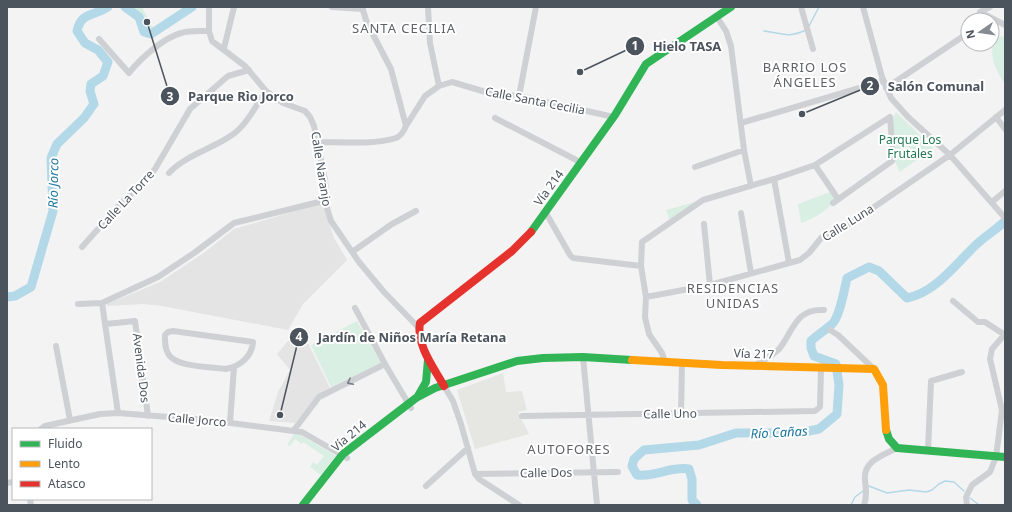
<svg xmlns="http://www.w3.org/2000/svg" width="1012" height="512" font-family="'Noto Sans',sans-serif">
<rect width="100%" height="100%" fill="#f3f3f3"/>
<path fill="#e6e6e2" d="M503,373L506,392L522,391L527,410L518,412L529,434L475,449L457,390Z"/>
<path fill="#e5e4e4" d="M323,203L334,238L347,260L303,304L288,330L162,306L144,304L107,306V304L160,282L205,252L234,229Z
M300,327L330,388L316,397L295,423L269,421L278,392L290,370L277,354Z"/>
<path fill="#daefe4" d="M128,7H142L153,28L145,30L141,16Z
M1005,36V85C992,62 992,62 992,38Z
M896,112L933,148L900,172L895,162L892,119Z
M830,192L835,198C830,210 813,219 801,223L798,204Z
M699,201L670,221L666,210Z
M357,321L381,363L331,387L311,345Z
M294,434H299L336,456L321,475L310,467L313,462L317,465L324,456L303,442L302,444L295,439L290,446L287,445Z"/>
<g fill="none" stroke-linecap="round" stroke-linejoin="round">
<path stroke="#b3d8e8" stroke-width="1.5" d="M809,26L819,7
M764,31C784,33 785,39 806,30
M868,487L869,486L887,493L909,490L926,492L932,490L939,484L945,481L954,482L964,491
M970,498L979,505
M851,505L855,497L863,491"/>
<path stroke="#b3d8e8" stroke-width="9" d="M125,7L139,17L144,32L151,34L192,7
M7,297L15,296L31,287L53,211L51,158L57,144L84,118L94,104L90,91L91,84L103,76L108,62L98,50L85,43L77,31C81,12 94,16 108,7
M697,505L692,500V479L689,469C672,466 655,477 637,475L632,466L634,459L644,450L699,445L736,433H799L819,429L837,414L839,385L836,364L814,356L811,348V341C817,335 824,331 831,325C840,318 844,290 847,278L869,267L879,271L907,298C937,292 957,262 978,243C987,235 997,229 1005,221"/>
<path stroke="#ced0d3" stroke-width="6" d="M209,7V31L212,41L245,66L266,91L283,103L305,111L310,117L314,126L325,180L327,208L331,221L359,262L384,292L418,327
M332,7L363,9
M428,7L430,43L439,86
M801,7L813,49
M863,7L882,77L891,98L908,117L950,155L1005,218
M990,7L980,12L1005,25
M717,17L726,31L731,46L744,150L751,186
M99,39L129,73C140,59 163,38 181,33C190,30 200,31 209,31
M224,48L234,7
M886,88L968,33
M519,96L536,7
M996,117L1005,129
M495,118L582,163
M741,123L883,81
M406,126L425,96L439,86L452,82L489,93L519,96L614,117
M318,142C341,142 374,145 396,138C401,136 404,131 406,126L391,69L367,23L362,7
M815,165L838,199
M695,167L744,150
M169,173C186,155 212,149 232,135C247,125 256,105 266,91
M774,179L789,263
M992,202L1005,191
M546,213L570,255L573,258L641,266
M741,213L751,273
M704,224L710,285
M82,247L123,201L147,180L155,169L190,109L228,76L249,70
M352,252L392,224L416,211
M646,297L710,285L800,260L809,253L822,237L845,227L950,155L1005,110
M953,301L978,322H985L1005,335
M102,303L118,413
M78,304L102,303L158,277L194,253L234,223L327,200
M355,308L385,364L411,408
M106,324L135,321L148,416
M830,330L838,335L874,369
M173,331L253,342C252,356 241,366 226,369C213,367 182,367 172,358C165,353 165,343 165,335L168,332Z
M56,346L70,420
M583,357L597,505
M665,362L662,353L649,334L645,317L646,297L641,266L642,242L703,200L774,179L815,165L890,117L893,156L892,161L833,203
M754,366C762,361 774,355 780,348C793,331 796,308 824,310
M444,386L453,401L461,424L475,474L479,479L519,505
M681,413L682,363
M522,416L815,411L820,407L821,368
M230,423L234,367
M41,429L45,426L100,414L118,413L207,420L302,432L347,458
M294,430L319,397L385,364
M928,450L931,381L962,372
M475,474L618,472
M7,483L13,482
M426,486L468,448
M30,499L31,505
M864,505C867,497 866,489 865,480C863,461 883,455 897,448
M967,505L966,497L972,485L990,472L996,457L1002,410L990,359L992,349L1005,334"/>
<path stroke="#30b455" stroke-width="8" d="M531,232L615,115L646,64L731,7
M418,396L426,382L428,360
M886,430L889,439L897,448L1005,457
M303,505L343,454L416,398L435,388L517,361L543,358L583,357L632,360"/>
<path stroke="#ff9f0a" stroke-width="8" d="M632,360L722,365L874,369L883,385L886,430"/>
<path stroke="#e5322d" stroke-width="8" d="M444,386C434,368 416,345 420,323L512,251L531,232"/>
</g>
<defs><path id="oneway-chevron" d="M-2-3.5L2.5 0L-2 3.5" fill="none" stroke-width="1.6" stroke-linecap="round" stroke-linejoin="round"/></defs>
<use stroke="#797f86" href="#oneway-chevron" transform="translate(350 382) rotate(153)"/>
<g text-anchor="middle" stroke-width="4" stroke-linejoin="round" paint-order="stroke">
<g font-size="12" fill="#4b535d" stroke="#fff">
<text transform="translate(535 101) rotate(11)" y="4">Calle Santa Cecilia</text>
<text transform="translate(321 169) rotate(81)" y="4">Calle Naranjo</text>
<text transform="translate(549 188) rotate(-54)" y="4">Vía 214</text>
<text transform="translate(126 200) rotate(-47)" y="4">Calle La Torre</text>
<text transform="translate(848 223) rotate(-32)" y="4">Calle Luna</text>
<text transform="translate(754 354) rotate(2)" y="4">Vía 217</text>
<text transform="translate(141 368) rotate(83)" y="4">Avenida Dos</text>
<text transform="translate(670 414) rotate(-1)" y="4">Calle Uno</text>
<text transform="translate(197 420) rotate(5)" y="4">Calle Jorco</text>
<text transform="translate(349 436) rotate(-40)" y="4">Vía 214</text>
<text transform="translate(546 473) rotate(-1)" y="4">Calle Dos</text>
</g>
<g font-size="12" fill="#237856" stroke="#fff">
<text x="910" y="144">Parque Los<tspan x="910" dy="14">Frutales</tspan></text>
</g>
<g font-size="13" letter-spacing="1" fill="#5f6166" stroke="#fff">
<text x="404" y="33">SANTA CECILIA</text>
<text x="805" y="72">BARRIO LOS<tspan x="805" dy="15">ÁNGELES</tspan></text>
<text x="733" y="293">RESIDENCIAS<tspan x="733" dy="15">UNIDAS</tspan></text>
<text x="569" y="454">AUTOFORES</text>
</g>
<g font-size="13" font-style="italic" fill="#1d779e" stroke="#fff">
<text transform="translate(53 183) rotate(-89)" y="5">Río Jorco</text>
<text transform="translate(779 432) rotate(-3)" y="5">Río Cañas</text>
</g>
</g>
<path fill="none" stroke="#4b535d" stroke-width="1.5" d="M580 72L635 46M802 114L870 86M147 22L170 96M280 415L299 337"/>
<g fill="#4b535d" stroke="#fff" stroke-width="1.5">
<circle cx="580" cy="72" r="4"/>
<circle cx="802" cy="114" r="4"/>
<circle cx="147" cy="22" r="4"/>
<circle cx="280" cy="415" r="4"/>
<circle cx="635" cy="46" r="10"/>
<circle cx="870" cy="86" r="10"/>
<circle cx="170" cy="96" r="10"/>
<circle cx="299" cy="337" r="10"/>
</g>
<g font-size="12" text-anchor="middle" font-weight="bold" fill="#fff">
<text x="635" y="50">1</text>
<text x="870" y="90">2</text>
<text x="170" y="101">3</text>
<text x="299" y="341">4</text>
</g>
<g font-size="13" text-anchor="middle" font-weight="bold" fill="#4b535d" stroke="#fff" stroke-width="4" stroke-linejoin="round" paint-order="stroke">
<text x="687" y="51">Hielo TASA</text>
<text x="936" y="91">Salón Comunal</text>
<text x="241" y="101">Parque Rìo Jorco</text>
<text x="412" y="342">Jardín de Niños María Retana</text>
</g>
<rect width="1012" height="512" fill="none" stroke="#4b535d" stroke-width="16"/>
<rect x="12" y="428" width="140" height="72" fill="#ffffff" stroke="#b7babe"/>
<rect x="20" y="441" width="20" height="6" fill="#30b455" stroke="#b7babe"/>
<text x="48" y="448" font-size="12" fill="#4b535d">Fluido</text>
<rect x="20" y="461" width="20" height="6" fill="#ff9f0a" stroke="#b7babe"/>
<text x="48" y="468" font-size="12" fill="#4b535d">Lento</text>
<rect x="20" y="481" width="20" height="6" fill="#e5322d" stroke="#b7babe"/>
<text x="48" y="488" font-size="12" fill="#4b535d">Atasco</text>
<g transform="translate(980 32) rotate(257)"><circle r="19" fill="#ffffff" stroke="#b7babe"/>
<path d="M0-3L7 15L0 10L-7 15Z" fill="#868b92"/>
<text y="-6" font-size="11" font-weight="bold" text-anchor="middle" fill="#4b535d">N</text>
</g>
</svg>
